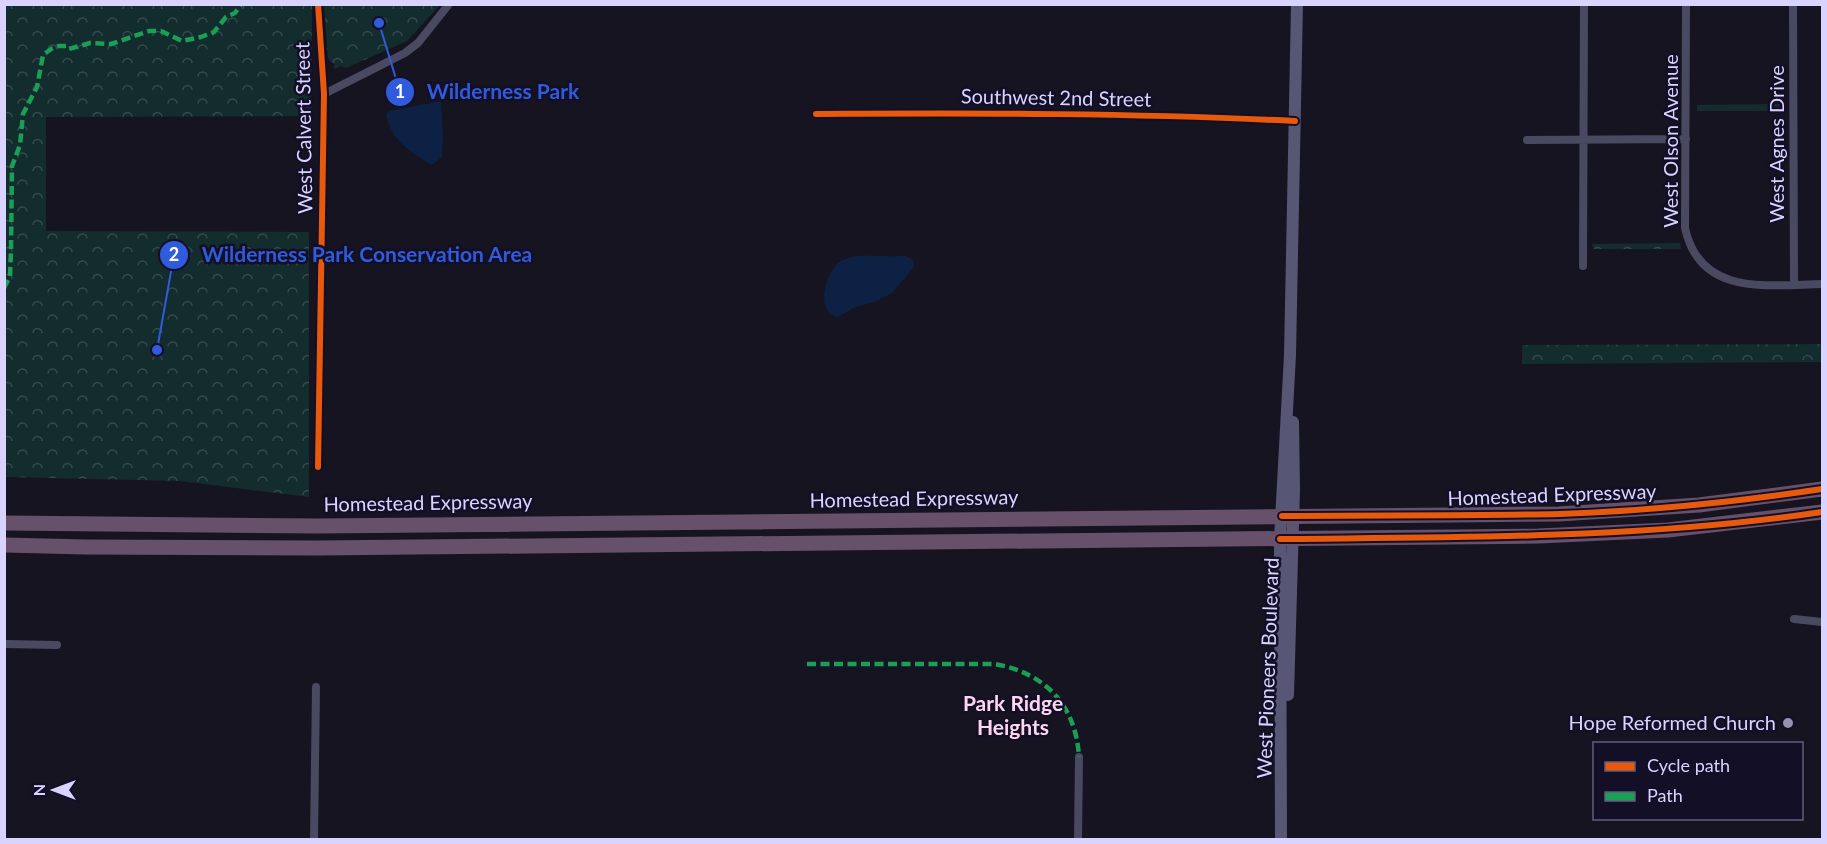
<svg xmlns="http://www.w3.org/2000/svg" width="1827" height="844" font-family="Lato,sans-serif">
<defs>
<pattern id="forest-crowns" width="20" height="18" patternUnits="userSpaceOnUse" patternTransform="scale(1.5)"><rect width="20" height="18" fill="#132c2d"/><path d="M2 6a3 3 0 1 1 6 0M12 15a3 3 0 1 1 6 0" fill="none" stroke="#354a4c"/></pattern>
</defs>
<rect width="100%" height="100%" fill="#161421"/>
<path fill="url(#forest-crowns)" d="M5,4L312,5L311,116L46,117V231L309,232V497L180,481L5,477Z
M324,5V4L440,5L407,41L346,68L341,66L334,69V64L328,59Z
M1783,104V111H1697V105Z
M1680,243L1681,249H1594L1592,244Z
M1822,344V362L1522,364V345Z"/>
<path fill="#0d2144" d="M441,101L443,138L442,157L432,165C411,153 392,141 386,115L389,111Z
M895,256H906L913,260L914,267L892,293L874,302L855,307L838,317C813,314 826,267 843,260C857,253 879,257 895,256Z"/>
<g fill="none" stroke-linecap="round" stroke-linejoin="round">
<path stroke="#4a4962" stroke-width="8" d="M318,4L324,94L318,467
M1686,4L1685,228C1700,297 1768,285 1822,284
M1793,4L1794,284
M324,94L405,53L418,43L449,4
M816,114C976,113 1135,113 1295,121
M1527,140L1686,139
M1583,266L1584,4
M1794,619L1822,622
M4,644L57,645
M314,840L316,687
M1078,840L1079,757"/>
<path stroke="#575674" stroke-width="12" d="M1288,695L1294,490L1293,422
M1281,840L1280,539L1290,355L1297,4"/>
<path stroke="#67516a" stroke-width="15" d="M4,523L319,526L1559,514L1699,505L1822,489
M4,545L86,547L318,548L1539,536L1668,530L1822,512"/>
<path stroke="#1a9f57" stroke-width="4.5" stroke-dasharray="9 4.5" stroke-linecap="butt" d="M4,288L10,276L11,252L12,166L20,145L23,114L37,87L43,55L51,49L59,46H66L69,49L90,43L111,44L149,31H161L182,41L201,37L214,32L226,17L235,13L241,4
M807,664H995C1045,673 1076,705 1079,757"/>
<g stroke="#130f26" stroke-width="10">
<path id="cycleway" d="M318,4L324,94L318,467
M816,114C976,113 1135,113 1295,121
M1282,516C1374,515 1467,516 1560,514C1648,511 1735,502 1822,489
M1280,539C1461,537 1643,539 1822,512"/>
</g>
<use href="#cycleway" stroke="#e8590c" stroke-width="6"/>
</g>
<circle fill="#9591b1" stroke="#130f26" stroke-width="2" cx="1788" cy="723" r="6"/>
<g text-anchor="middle" stroke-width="5" stroke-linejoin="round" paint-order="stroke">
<g font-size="20" fill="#d9d4ff" stroke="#130f26">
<text transform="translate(1056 98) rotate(1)" y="7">Southwest 2nd Street</text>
<text transform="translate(304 128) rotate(-91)" y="7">West Calvert Street</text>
<text transform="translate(1671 141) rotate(-90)" y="7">West Olson Avenue</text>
<text transform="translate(1777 144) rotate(-90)" y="7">West Agnes Drive</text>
<text transform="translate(1552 495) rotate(-2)" y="7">Homestead Expressway</text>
<text transform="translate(914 499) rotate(-1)" y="7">Homestead Expressway</text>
<text transform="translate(428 503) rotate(-1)" y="7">Homestead Expressway</text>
<text transform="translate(1268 668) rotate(-88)" y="7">West Pioneers Boulevard</text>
</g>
<g font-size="20" fill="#d9d4ff" stroke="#130f26" text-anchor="end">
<text x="1776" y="730">Hope Reformed Church</text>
</g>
<g font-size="21" font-weight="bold" fill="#ffd6f0" stroke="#130f26">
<text x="1013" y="711">Park Ridge<tspan x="1013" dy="24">Heights</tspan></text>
</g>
</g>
<path fill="none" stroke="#305bdc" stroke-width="2" d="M379 23L400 92M157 350L174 255"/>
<g fill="#305bdc" stroke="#130f26" stroke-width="2">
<circle cx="379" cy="23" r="6"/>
<circle cx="157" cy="350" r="6"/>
<circle cx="400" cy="92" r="15"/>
<circle cx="174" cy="255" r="15"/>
</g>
<g font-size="18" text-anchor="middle" font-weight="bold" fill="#fff">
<text x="400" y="98">1</text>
<text x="174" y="261">2</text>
</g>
<g font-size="21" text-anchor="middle" font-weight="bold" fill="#305bdc" stroke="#130f26" stroke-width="5" stroke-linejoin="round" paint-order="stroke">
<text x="503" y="99">Wilderness Park</text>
<text x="367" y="262">Wilderness Park Conservation Area</text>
</g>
<rect width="1827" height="844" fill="none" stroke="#d9d4ff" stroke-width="12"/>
<rect x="1593" y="742" width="210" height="78" fill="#130f26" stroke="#625e7d" stroke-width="1.5"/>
<rect x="1605" y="762" width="30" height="9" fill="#e8590c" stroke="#625e7d" stroke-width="1.5"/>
<text x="1647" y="772" font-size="18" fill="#d9d4ff">Cycle path</text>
<rect x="1605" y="792" width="30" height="9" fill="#1a9f57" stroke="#625e7d" stroke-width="1.5"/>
<text x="1647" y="802" font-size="18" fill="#d9d4ff">Path</text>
<g transform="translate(54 790) rotate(270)" stroke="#130f26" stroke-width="4.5" paint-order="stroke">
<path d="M0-4.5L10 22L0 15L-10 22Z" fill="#d9d4ff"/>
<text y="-9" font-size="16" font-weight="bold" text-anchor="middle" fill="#d9d4ff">N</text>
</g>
</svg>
